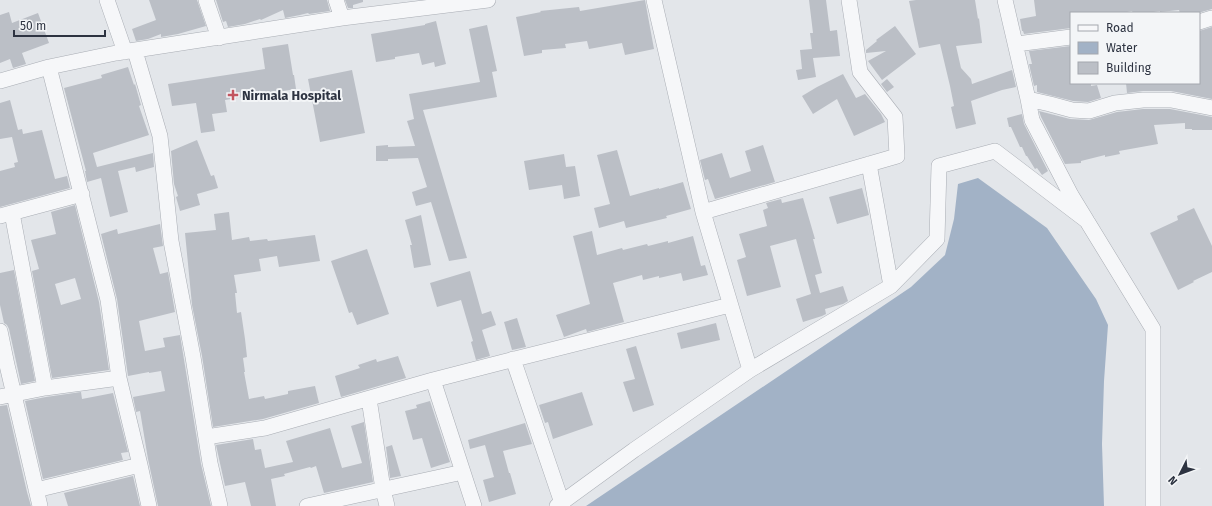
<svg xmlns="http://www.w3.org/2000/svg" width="1212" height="506" font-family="'Fira Sans',sans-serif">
<rect width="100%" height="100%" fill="#e3e6ea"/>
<path fill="#a2b2c6" d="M978,178L1047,228L1096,299L1108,325L1104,381L1102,444L1104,506H586L911,287L945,255L954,219L958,184Z"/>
<path fill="#bbbfc6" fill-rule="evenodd" d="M149,0H197L206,26L178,34L161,37V34L148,39L136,41L132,29L156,20Z
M216,0H327L330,11L309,14L308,13L300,15L285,18L283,10L261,20L260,19L245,24L228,27L226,21L223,22Z
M345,0H363V2L353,5V8H348Z
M645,0L654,49L625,55L622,43L589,49L587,41L565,44L566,48L542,50V53L524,56L516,17L541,12L540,11L579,7L580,11Z
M809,0H826L830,31L837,30L840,56L813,58L816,77L798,80L796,70L802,69L800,50L812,49L810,33H813Z
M916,0H975L978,19L979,18L982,43L956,46L961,68L971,79L972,84L1012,70L1016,87L1002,90L971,101L976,124L956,129L951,107L954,106L950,86L940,44L919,48L909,1Z
M1034,0H1212V9L1198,13H1180L1179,10L1160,12V11L1147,13H1133L1132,11L1122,13H1071V28L1024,34L1023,31H1022L1020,19L1036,16Z
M9,12L12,23L38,13L49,43L22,53L26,64L13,68L10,59L0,63V15Z
M436,21L446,64L435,67L434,62L422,65L419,53L395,57V59L376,62L371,34L425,25V24Z
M487,25L497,71L492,72L497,97L423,110L467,258L449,261L431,202L416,206L412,192L427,187L418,158L388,159V161H376V146L388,145V147L415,146L407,121L414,119L409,94L480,82L469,29Z
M895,26L916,54L882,80L868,61L886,51L866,53V50L877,41L876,40Z
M1212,27V99L1171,91H1143L1127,93L1126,83H1199V31Z
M288,44L293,75H294L296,89L225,100L227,112L212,114L215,131L201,133L196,103L172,106L168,84L265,69L262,48Z
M1071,46V83H1091V86L1097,85L1101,98L1088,102L1073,101L1037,92V85L1034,86L1029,64H1032L1029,51Z
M128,67L134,85L135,84L141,105L139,106L149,135L93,153L97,167L153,153L154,167L136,172L135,167L118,171L128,212L110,217L101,178L87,182L85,171H86L64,88L102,78L101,75Z
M352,70L365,133L320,142L308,79Z
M843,74L856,98L865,94L881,114L885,122L854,136L837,99L813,114L802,96L817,87Z
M887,79L894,87L887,92L881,84Z
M10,100L18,130L22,129L23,134L42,130L55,179L67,176L70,188L0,207V171L15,167L14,163L18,162L12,137L0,139V103Z
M1143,109H1170L1212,117V130H1192V129H1185V123L1154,125L1158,144L1119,151L1120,154L1105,157V155L1081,161V163L1065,164L1041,117L1039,111L1070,119L1089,120L1117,112Z
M1022,114L1024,124L1048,171L1042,175L1037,168L1035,169L1027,156H1026L1022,147H1020L1011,127H1009L1007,118Z
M197,140L211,176L214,175L218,188L197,194L200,205L180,211L176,197L178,196L174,184L171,151Z
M763,145L775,182L715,199L708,179L705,180L700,160L722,153L730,178L751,171L745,151Z
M617,150L630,196L659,188V189L683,182L691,209L666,216L667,218L626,228L624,221L599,228L594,208L610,204L597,155Z
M564,154L566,167L575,166L580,196L564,199L562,185L529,190L524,161Z
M862,188L869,215L837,224L829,197Z
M803,198L815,239H813L822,273L815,275L820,293L843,286L848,301L843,304L825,309L826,314L822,316L803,322L796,299L811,294L796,239L770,246L781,287L747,296L737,260L746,257L739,234L767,226L763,210L768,208L766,203L781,199L782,203Z
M75,205L99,302L109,370L52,378L32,271L39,269L31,240L56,234L51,212ZM75,278L81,299L61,305L55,284Z
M1194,208L1212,246V272L1193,281L1194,282L1178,290L1150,233L1178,220L1177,216Z
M229,212L232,240L249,237L250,241L267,239L268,241L315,235L320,261L279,267L277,256L259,259L261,271L234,275L237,293H235L237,313L241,312L245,339L247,357L243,358L245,372H244L249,399L264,396L265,399L288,394V391L315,386L319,403L263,419L213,427L202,356L192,305L185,233L216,230L214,214Z
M421,215L431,265L414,268L410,245H412L405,220Z
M160,224L163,246L153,248L160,274L168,272L175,312L139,321L145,351L165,347L163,338L180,335L201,464L211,506H158L148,459L140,411L136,412L133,397L165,391L161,371L149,373V372L128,376L117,299L101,234L117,229L118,234Z
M592,231L597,255L622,248L623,250L647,244L648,246L668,241V243L693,236L701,266L705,265L708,275L683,281L681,273L659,278V276L643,280L642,275L613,283L624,322L587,332L586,329L564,337L556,315L590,304L573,236Z
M367,249L389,314L357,325L352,312L349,313L331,261Z
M14,270L35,381L21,384L9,329L7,325L4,323L0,305V273Z
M470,271L482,314L491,311L496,325L482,330L490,356L476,360L471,342L473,341L461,300L437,307L430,283Z
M517,318L526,347L512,350L504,322Z
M716,323L720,340L681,349L677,333Z
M636,346L654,405L633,412L623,382L635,379L626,349Z
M398,356L406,378L341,397L335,376L360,368L358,365L376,359L377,362Z
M81,392L82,399L113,393L128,452L121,453L123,460L43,479L25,401L46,397Z
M582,392L593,425L553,439L548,422L545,423L539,405Z
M430,401L450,462L431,468L422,438L413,440L405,411L417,408L416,405Z
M7,405L27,492L31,506H0V406Z
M364,422L373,482L324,493L316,466L311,468L310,467L284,474L285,476L271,479L276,506H251L245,482L225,486L216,445L253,439L255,450L261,449L265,468L293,462L286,441L330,428L342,468L362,463L351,426Z
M525,423L532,444L503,451L509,473H510L516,494L489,502L483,480L494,477L485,445L470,449L468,440Z
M392,445L401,476L390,478L386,447Z
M133,476L140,506H68L64,493Z"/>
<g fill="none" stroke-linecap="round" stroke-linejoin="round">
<g stroke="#a9adb4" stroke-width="16">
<path id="minor" d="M107,0L125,52
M206,0L219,38
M336,0L342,18
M654,0L703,212L897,156L895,117L860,72L849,0
M1005,0L1028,99L1050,104L1072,110L1089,111L1115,103L1143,100H1171L1212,108
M1199,22L1212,18
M1016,44L1071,37
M135,51L160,136L171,241L193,357L210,463L220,506
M49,67L108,300L119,378L140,465L149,506
M0,81L49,67L116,53L342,18L488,0
M1028,99L1032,120L1071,195L1153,329V506
M869,164L891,286
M703,212L750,370L891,286L937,239L939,166L995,151L1087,221
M12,213L45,388
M0,216L82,194
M0,331L7,365L40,506
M513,359L562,503
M0,397L45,388L119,378
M369,399L383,489L387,506
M206,437L265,428L433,380
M36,490L140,465
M307,506L463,472
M474,506L433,380L503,362L730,305
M557,506L634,450L750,370"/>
</g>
<use href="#minor" stroke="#f6f7f9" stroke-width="15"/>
</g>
<path fill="#c25560" stroke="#f3f5f7" stroke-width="1.5" d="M231 89h4v4h4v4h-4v4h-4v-4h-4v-4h4z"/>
<g text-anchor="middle" stroke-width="4" stroke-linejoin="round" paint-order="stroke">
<g font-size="13" font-weight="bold" fill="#2d3341" stroke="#f3f5f7" text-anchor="start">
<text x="242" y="100">Nirmala Hospital</text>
</g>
</g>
<rect x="1070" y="12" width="130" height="72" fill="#f3f5f7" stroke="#a4a7ae"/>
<rect x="1078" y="25" width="20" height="6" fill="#f6f7f9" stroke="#a4a7ae"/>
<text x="1106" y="32" font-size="12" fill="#2d3341">Road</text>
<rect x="1078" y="42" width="20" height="12" fill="#a2b2c6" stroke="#a4a7ae"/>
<text x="1106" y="52" font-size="12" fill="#2d3341">Water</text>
<rect x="1078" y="62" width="20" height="12" fill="#bbbfc6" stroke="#a4a7ae"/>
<text x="1106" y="72" font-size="12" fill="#2d3341">Building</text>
<g transform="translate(1180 474) rotate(228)" stroke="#f3f5f7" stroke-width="3" paint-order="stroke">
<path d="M0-3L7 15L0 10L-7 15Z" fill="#2d3341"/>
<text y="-6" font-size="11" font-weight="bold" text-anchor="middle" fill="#2d3341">N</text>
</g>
<path d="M14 30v6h91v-6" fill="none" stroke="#2d3341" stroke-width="2"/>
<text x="20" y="30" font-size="12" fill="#2d3341" stroke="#f3f5f7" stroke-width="3" paint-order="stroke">50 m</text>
</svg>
